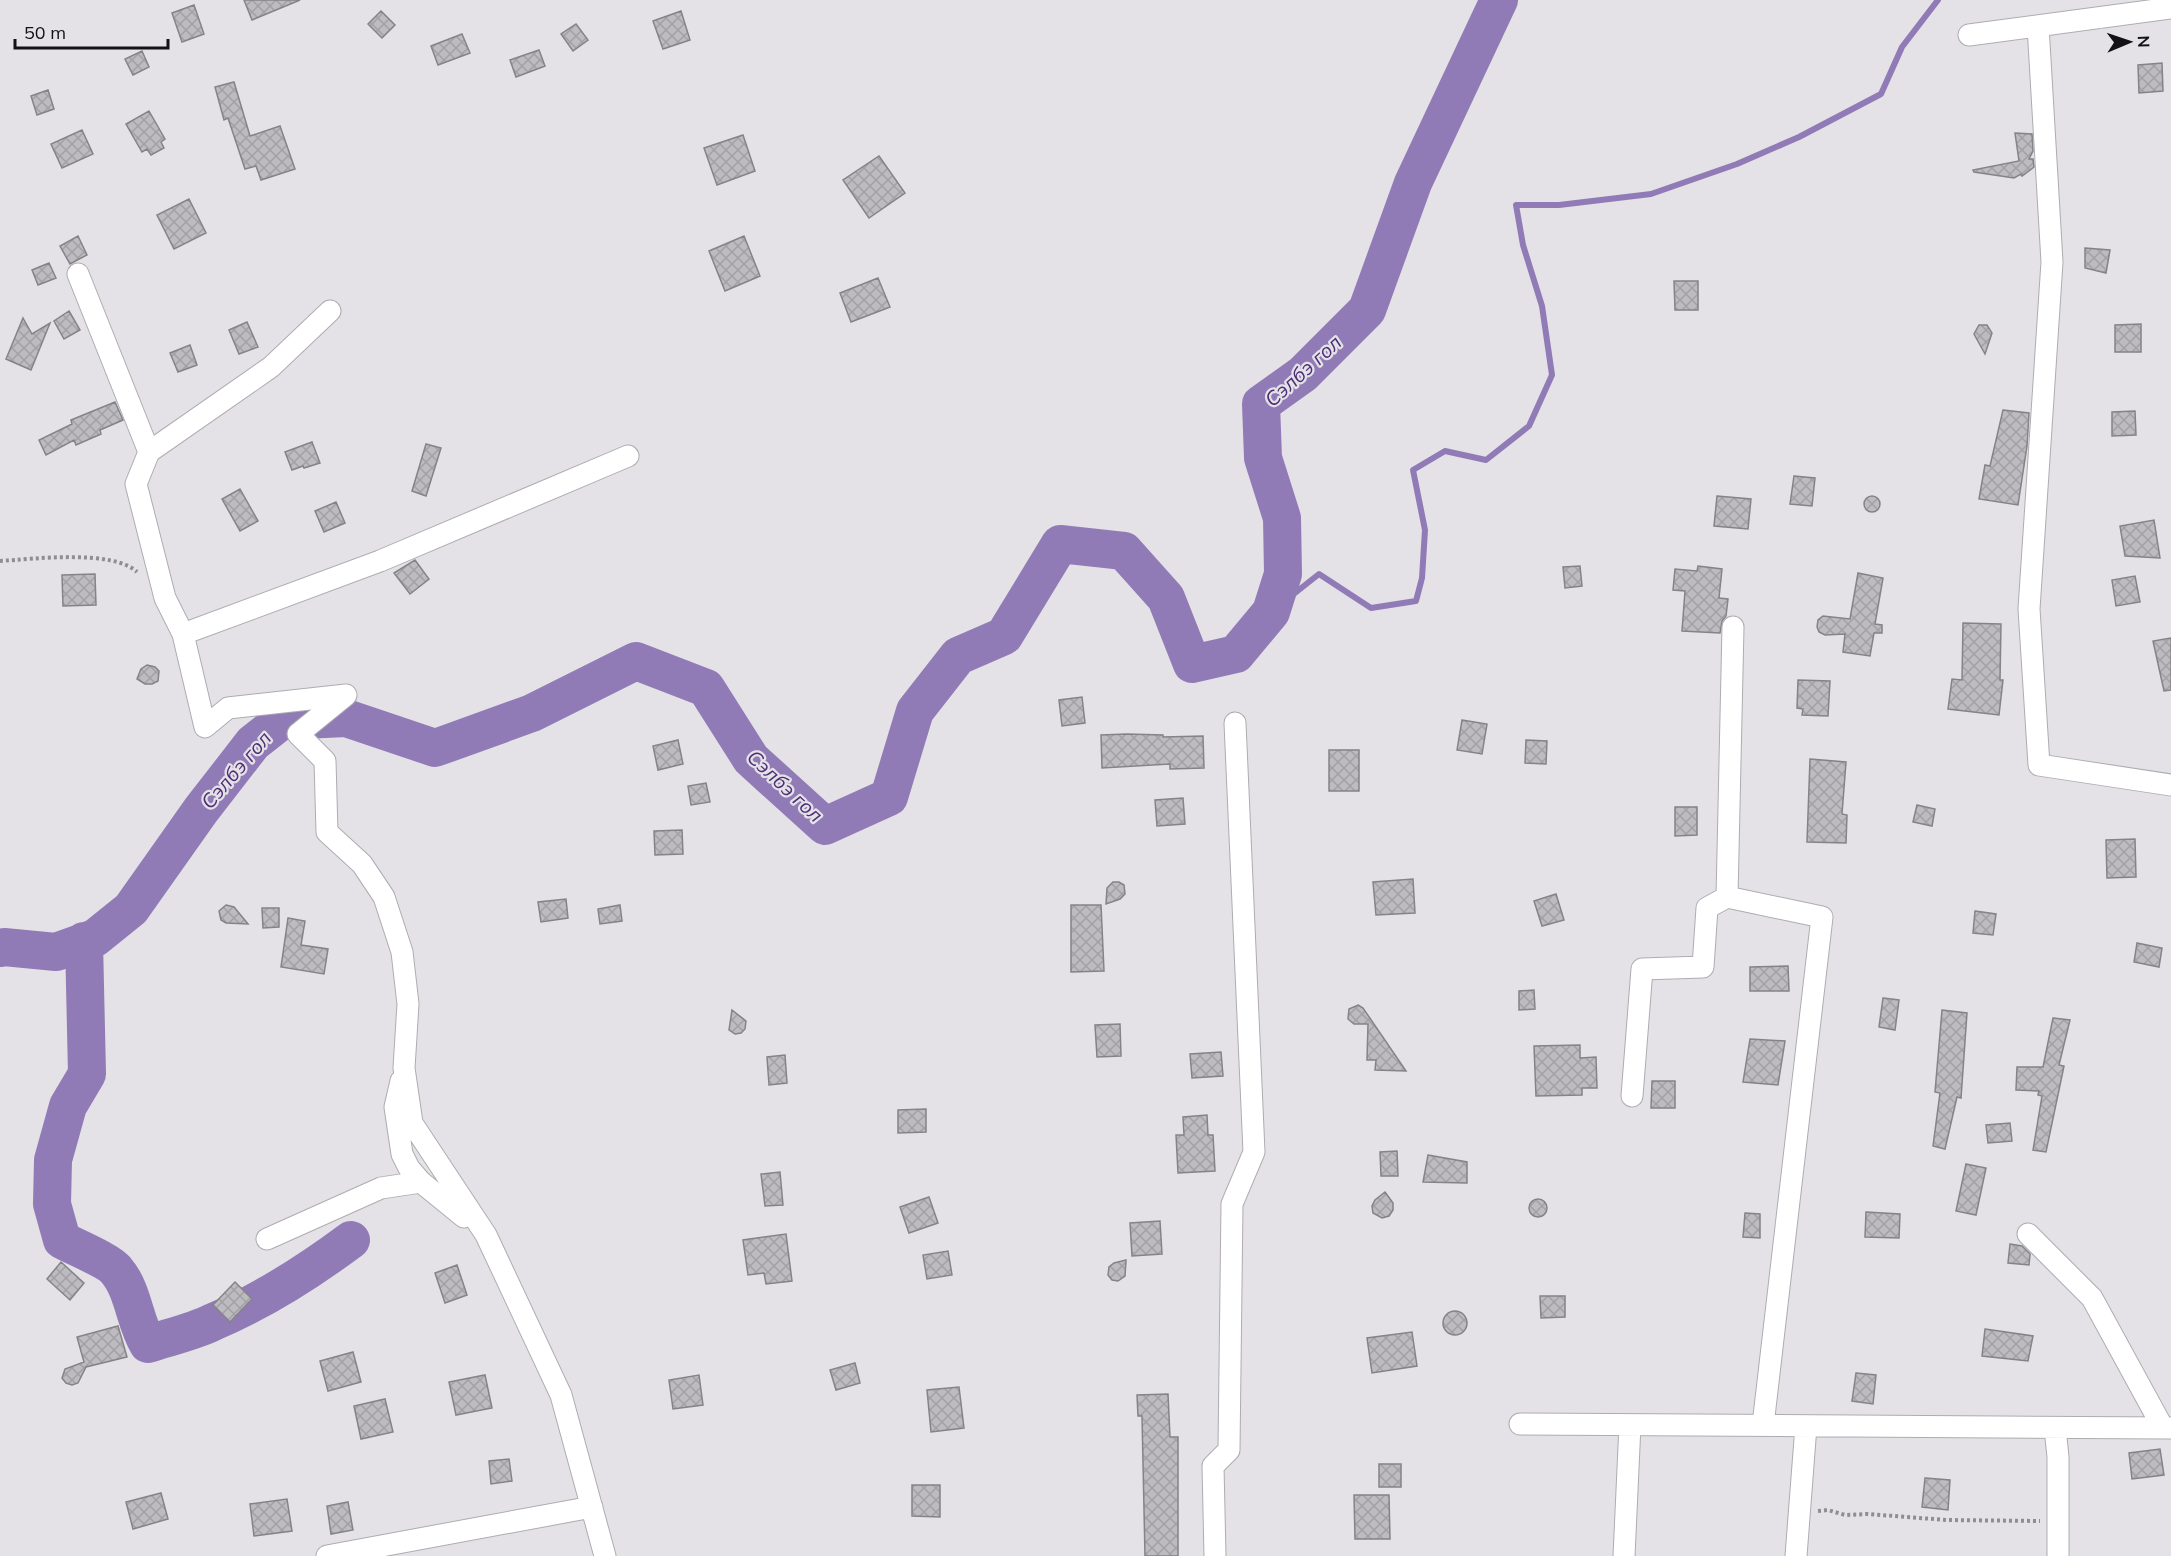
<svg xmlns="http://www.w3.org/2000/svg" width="2171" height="1556" font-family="Mulish,sans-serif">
<defs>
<pattern id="building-cross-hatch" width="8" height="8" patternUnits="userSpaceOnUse" patternTransform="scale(1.5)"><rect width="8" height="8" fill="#bdbbc0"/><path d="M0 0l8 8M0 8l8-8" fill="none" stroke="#a1a0a4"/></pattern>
</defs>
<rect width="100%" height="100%" fill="#e4e2e7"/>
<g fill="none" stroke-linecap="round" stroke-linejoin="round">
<path stroke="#917bb7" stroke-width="6" d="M1271,612L1319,574L1371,608L1416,601L1422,578L1425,530L1413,470L1445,451L1486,460L1529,426L1552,375L1542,306L1523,245L1516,205H1559L1651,194L1737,164L1799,137L1881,94L1902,47L1938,0"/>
<path stroke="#917bb7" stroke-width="38" d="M84,941L87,1074L68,1106L53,1160L52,1204L62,1240C75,1247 109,1261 116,1270C134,1291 134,1321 148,1344C169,1337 193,1332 213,1322C263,1301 308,1272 351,1240
M0,948L4,947L56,952L95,938L131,909L201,810L253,743L281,721L346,718L435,748L532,713L636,661L706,688L751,759L825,826L889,797L915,711L958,656L1004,636L1060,544L1124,551L1166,598L1192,664L1236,654L1271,612L1283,574L1282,518L1263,458L1261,404L1303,374L1367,310L1413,183L1499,0"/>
</g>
<path fill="url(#building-cross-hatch)" stroke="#848388" stroke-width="1.5" d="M244,0H300L252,20Z
M194,5L204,34L182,42L172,13Z
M381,11L395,25L382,38L368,24Z
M681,11L690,40L663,49L653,21Z
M576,24L588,40L573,51L561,34Z
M462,34L470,53L438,65L431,46Z
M539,50L545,66L516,77L510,60Z
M142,51L149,67L133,75L125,59Z
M2162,63L2163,91L2139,93L2138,65Z
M234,82L250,136L280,126L295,169L261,180L256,166L245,169L228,118L224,120L215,87Z
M48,90L54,109L37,115L31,96Z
M149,111L165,139L161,142L164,148L151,155L147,149L142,152L126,124Z
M82,130L93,154L62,168L51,144Z
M2015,133L2032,134L2033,151L2029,159H2033L2034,167L2022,176L2021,174L2014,178L1974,172L1973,170L2019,161Z
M743,135L755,171L717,185L704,148Z
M879,156L905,193L869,218L843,180Z
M189,199L206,233L174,249L157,215Z
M78,236L87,255L70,264L60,246Z
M744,236L760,276L725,291L709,251Z
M2085,248L2110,250L2106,273L2085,268Z
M49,263L56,278L38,285L32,270Z
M878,278L890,307L851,322L840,293Z
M1674,281H1698V310H1675Z
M69,311L80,330L64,339L54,321Z
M23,318L32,334L50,323L31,370L6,359Z
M247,322L258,347L239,354L229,330Z
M2141,324V352H2115V325Z
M1979,325H1987L1992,333L1985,354L1974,334Z
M190,345L197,365L178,372L170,353Z
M115,402L123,420L100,430L101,434L76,445L74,440L46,455L39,440L72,424L71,420Z
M2003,410L2029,413L2027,446L2018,505L1979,499L1985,465L1990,466Z
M2135,411L2136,435L2112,436V412Z
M312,442L320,463L304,468L303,466L292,470L285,452Z
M426,444L441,448L426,496L412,491Z
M1794,476L1815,478L1812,506L1790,504Z
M240,489L258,521L240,531L222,499Z
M1864 504a8 8 0 1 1 16 0a8 8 0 1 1-16 0Z
M1717,496L1751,499L1748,529L1714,526Z
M336,502L345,523L324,532L315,511Z
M2154,520L2160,558L2125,556L2120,526Z
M415,560L429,579L410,594L394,573Z
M1580,566L1582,586L1565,588L1563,567Z
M1698,566L1722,569L1719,598L1728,599L1726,616L1722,621L1720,633L1682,631L1685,591L1673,590L1675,569L1697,571Z
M1858,573L1883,578L1875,624L1882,625V633H1874L1870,656L1843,652L1845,634L1825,635L1819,632L1817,627L1818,620L1823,616L1850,619Z
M95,574L96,605L63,606L62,575Z
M2135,576L2140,602L2116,606L2112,580Z
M1963,623L2001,624L2000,680H2003L1999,715L1948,709L1952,679L1962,680Z
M2171,638V690L2164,691L2153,641Z
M147,665L155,667L159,671L158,681L152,684H145L137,679L141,669Z
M1798,680L1830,681L1828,716L1802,715L1803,709L1797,708Z
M1082,697L1085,723L1062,726L1059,700Z
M1462,720L1487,724L1482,754L1457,750Z
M1127,734L1163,735V737L1203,736L1204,768L1170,769V764L1102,768L1101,735Z
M678,740L683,764L658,770L653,746Z
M1526,740L1547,741L1546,764L1525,763Z
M1329,750H1359V791H1329Z
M1810,759L1846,762L1842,814L1847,815L1846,843L1807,842Z
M706,783L710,802L691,805L688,786Z
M1183,798L1185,824L1157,826L1155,800Z
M1917,805L1935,809L1932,826L1913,822Z
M1675,807H1697V835L1675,836Z
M682,830L683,854L655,855L654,831Z
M2135,839L2136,877L2107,878L2106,840Z
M1413,879L1415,913L1376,915L1373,882Z
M1113,882H1119L1124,885L1125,894L1120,899L1106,904L1107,888Z
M1556,894L1564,920L1542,926L1534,901Z
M566,899L568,918L541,922L538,902Z
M226,905L234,907L248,924L226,923L221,920L219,911Z
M620,905L622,921L600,924L598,909Z
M1071,905H1101L1104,971L1071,972Z
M262,908H279V927L263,928Z
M1975,911L1996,914L1993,935L1973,933Z
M288,918L305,921L301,945L328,949L324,974L281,967Z
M2137,943L2162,948L2159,967L2134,962Z
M1788,966L1789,991H1750V967Z
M1534,990L1535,1009L1519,1010V991Z
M1883,998L1899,1000L1895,1030L1879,1027Z
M1358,1005L1363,1008L1406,1071L1375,1070L1376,1060H1367L1368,1024H1354L1348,1019L1349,1009Z
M732,1010L746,1021L745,1029L741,1033L735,1034L729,1030Z
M1942,1010L1967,1013L1961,1098L1957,1097L1945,1149L1933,1146L1940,1093L1935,1092Z
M2053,1018L2070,1020L2059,1065L2064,1066L2046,1152L2033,1150L2042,1096L2038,1095L2039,1091L2016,1090L2017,1067H2043Z
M1120,1024L1121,1056L1097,1057L1095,1025Z
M1750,1039L1785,1041L1778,1085L1743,1082Z
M1580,1045V1058L1596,1057L1597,1088H1582V1095L1536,1096L1534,1046Z
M1221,1052L1223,1076L1192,1078L1190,1054Z
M785,1055L787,1083L769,1085L767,1057Z
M1652,1081H1675V1108H1651Z
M926,1109V1132L898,1133V1110Z
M1207,1115L1208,1135H1213L1215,1171L1178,1173L1176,1135H1184L1183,1117Z
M2010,1123L2012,1141L1988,1143L1986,1125Z
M1397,1151L1398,1176H1381L1380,1152Z
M1428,1155L1467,1162V1183L1423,1182Z
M1966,1164L1986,1168L1976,1215L1956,1211Z
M780,1172L783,1205L765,1206L761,1174Z
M1385,1192L1393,1203V1210L1389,1216L1382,1218L1373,1213L1372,1206L1375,1200Z
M929,1197L938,1223L909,1233L900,1207Z
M1529 1208a9 9 0 1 1 18 0a9 9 0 1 1-18 0Z
M1866,1212L1900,1214L1899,1238L1865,1237Z
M1745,1213L1760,1214V1238L1743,1237Z
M1160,1221L1162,1254L1132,1256L1130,1223Z
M786,1234L792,1281L766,1284L764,1273L748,1275L743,1240Z
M2010,1244L2022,1246L2030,1254L2029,1265L2008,1263Z
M948,1251L952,1275L927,1279L923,1255Z
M1126,1260L1125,1276L1118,1281L1112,1280L1108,1275L1109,1267L1114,1263Z
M61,1262L84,1283L70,1300L47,1279Z
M457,1265L467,1295L445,1303L435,1273Z
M235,1282L252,1299L230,1322L213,1305Z
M1540,1296H1565V1317L1541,1318Z
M1443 1323a12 12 0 1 1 24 0a12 12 0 1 1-24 0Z
M118,1326L127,1357L86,1367L78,1383L72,1385L66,1383L62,1378L65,1369L84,1362L77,1337Z
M1985,1329L2033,1336L2028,1361L1982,1356Z
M1412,1332L1417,1366L1372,1373L1367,1338Z
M353,1352L361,1382L328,1391L320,1361Z
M855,1363L860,1383L836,1390L830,1370Z
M1856,1373L1876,1375L1873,1404L1852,1401Z
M485,1375L492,1408L456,1415L449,1382Z
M699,1375L703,1405L673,1409L669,1380Z
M959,1387L964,1428L931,1432L927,1390Z
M1168,1394L1170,1437H1178V1556H1145L1142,1416H1138L1137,1395Z
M385,1399L393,1432L361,1439L354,1406Z
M2160,1449L2164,1475L2132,1479L2129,1453Z
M509,1459L512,1481L491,1484L489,1461Z
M1379,1464H1401V1487H1379Z
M1925,1478L1950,1480L1948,1510L1922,1507Z
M912,1485H940V1517L912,1516Z
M161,1493L168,1519L133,1529L126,1502Z
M1354,1495H1389L1390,1539H1355Z
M287,1499L292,1531L254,1536L250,1504Z
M348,1502L353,1530L331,1534L327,1506Z"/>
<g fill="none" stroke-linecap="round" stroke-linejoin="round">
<g stroke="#aeacb1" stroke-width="23">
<path id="minor" d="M2038,26L2052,262L2029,609L2039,765L2171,785
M1969,35L2171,8
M78,274L149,452
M1733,627L1727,897L1822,917L1763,1425
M183,634L165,598L136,484L149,452L271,367L330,311
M401,1081L395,1107L402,1154L409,1168L421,1182L464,1217
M1632,1096L1642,969L1703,967L1707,908L1727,897
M2028,1234L2092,1298L2163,1428
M267,1239L381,1188L421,1182
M1520,1424L2171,1428
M2055,1428L2058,1457V1556
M327,1556L592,1507
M605,1556L561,1395L486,1235L412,1123L404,1068L408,1004L402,952L384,897L362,864L327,832L325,761L298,734L346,695L228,708L205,727L183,634L380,561L628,456
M1215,1556L1213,1466L1229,1450L1232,1204L1254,1152L1235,723
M1624,1556L1630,1425
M1796,1556L1806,1426"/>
</g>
<path stroke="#8e8d90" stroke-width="4" stroke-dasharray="3 3" stroke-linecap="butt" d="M0,561C33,559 113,549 137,572
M1818,1511L1828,1510L1845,1515L1868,1514L1946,1520L2040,1521"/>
<use href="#minor" stroke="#fff" stroke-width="21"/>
</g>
<g text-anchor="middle" stroke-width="4.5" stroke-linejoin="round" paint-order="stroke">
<g font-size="20" font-style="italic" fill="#4c2d76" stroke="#e4e2e7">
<text transform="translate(1303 371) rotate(-42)" y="7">Сэлбэ гол</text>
<text transform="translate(236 770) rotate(-49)" y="7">Сэлбэ гол</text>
<text transform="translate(785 786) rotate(43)" y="7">Сэлбэ гол</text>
</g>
</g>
<g transform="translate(2129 42) rotate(88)" stroke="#e4e2e7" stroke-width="4.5" paint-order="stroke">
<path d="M0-4.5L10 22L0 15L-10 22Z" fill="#121113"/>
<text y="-9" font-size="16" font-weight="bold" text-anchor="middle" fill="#121113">N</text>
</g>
<path d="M15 39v9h153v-9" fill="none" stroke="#121113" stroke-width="3"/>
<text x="24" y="39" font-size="18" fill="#121113" stroke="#e4e2e7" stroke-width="4.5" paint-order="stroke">50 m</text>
</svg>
